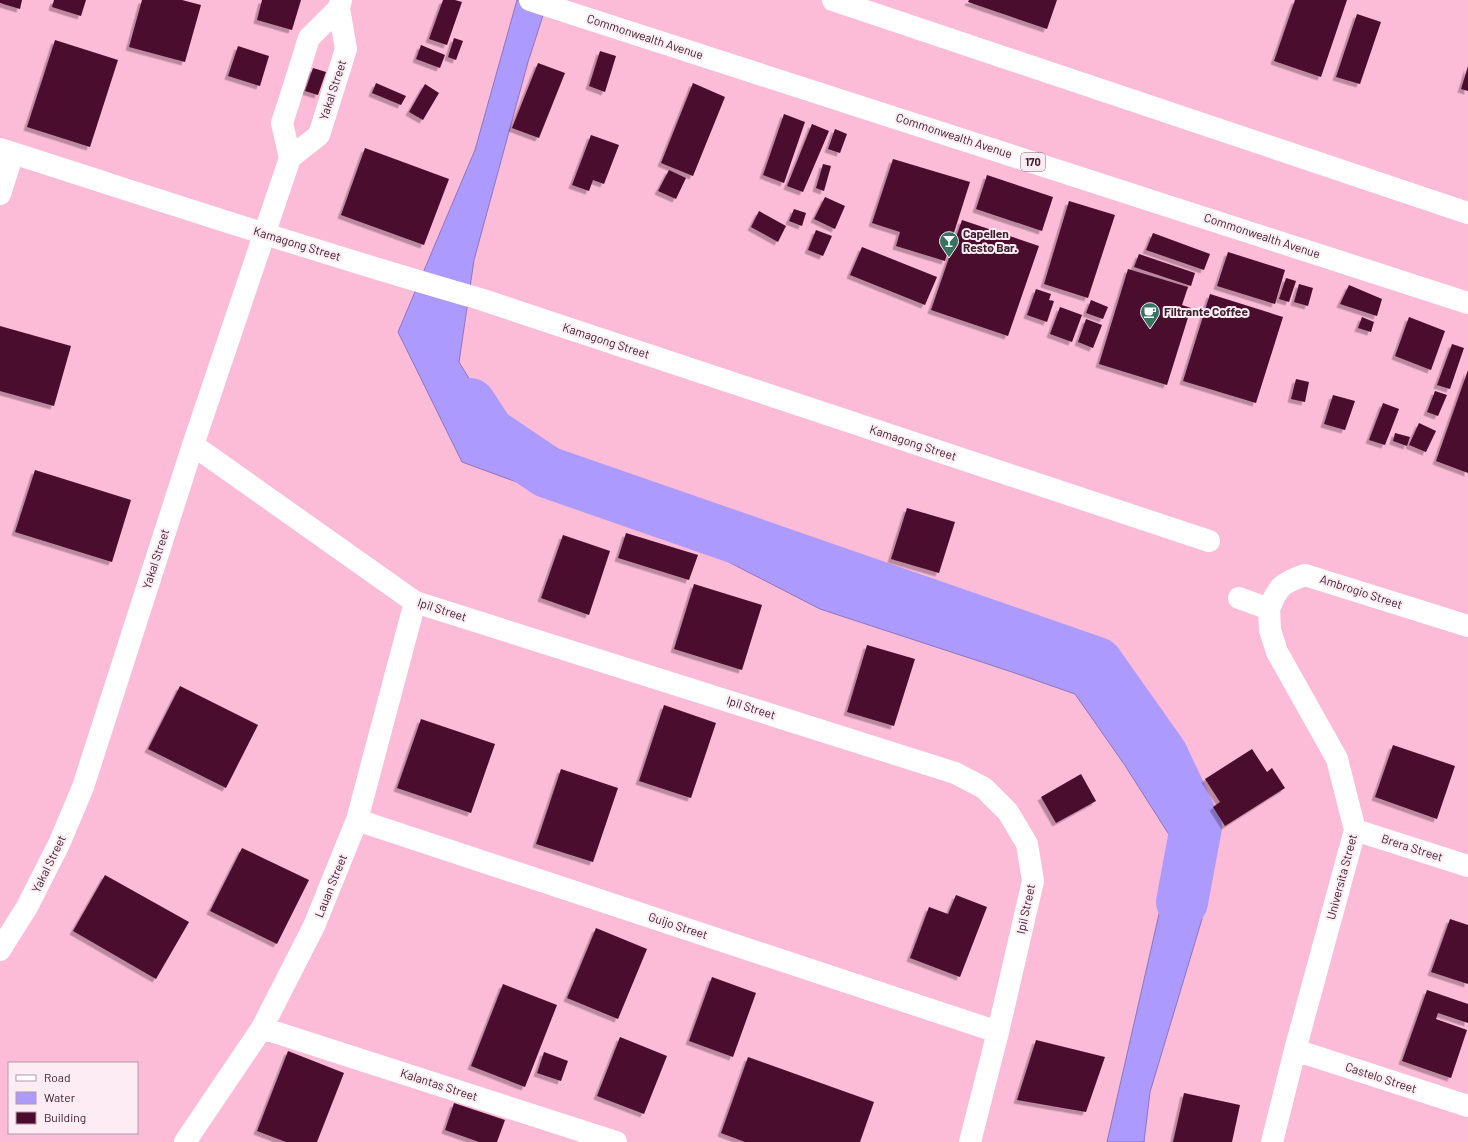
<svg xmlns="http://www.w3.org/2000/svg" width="1468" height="1142" font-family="Barlow,sans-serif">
<defs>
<filter id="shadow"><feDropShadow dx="-3.5" dy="3.5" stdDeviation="0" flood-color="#0004"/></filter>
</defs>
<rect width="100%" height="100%" fill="#fcbbd7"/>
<path fill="#ad9afe" stroke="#8c75c0" d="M517,0H548L528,62L474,260L459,362L510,446L557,483L1080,652L1135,698L1199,839L1202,919L1150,1092L1144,1142H1107L1175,844L1124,764L1075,694L1012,672L820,609L713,554L462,462L398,332L475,150Z"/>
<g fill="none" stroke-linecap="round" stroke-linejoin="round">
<path stroke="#ad9afe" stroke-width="52" d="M470,404L489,433L547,472L1097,663L1162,755L1196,827L1182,902"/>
</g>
<path fill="#4c0a2f" filter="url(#shadow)" d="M0,0H22L20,9L0,3Z
M54,0H86L81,16L52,7Z
M142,0H182L201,5L185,62L129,47Z
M262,0H301L292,30L257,20Z
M443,0H455L462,2L447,45L429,39Z
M969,0H1057L1047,29L968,2Z
M1295,0H1347L1321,77L1274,61Z
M1357,14L1381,22L1360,84L1336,77Z
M454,38L463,41L456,60L448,57Z
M55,40L118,60L90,147L27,127Z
M421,45L445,55L440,68L416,59Z
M238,46L269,56L260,86L228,76Z
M600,51L616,56L605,92L589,86Z
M538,63L565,73L539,138L512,128Z
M1468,66V91L1461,89Z
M313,68L326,72L318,95L305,91Z
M376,83L406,96L401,105L372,93Z
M693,83L725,97L693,176L661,163Z
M425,84L439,93L423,120L409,112Z
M784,114L805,122L784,183L763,175Z
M812,124L829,131L803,192L787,186Z
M835,129L847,134L840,153L828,149Z
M591,135L619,145L604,184L593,180L589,191L572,185Z
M365,148L449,179L424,245L341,215Z
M893,159L970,182L945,261L896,246L900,232L872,223Z
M823,164L831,166L824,191L816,188Z
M669,170L686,178L676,199L658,191Z
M987,175L1053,197L1042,231L976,209Z
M825,197L845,206L835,229L814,219Z
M1069,201L1115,215L1088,298L1044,284Z
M794,209L806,213L802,226L789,221Z
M759,211L786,226L778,242L751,227Z
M962,220L1039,246L1008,336L931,310Z
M816,230L832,236L823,256L808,250Z
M1153,233L1210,254L1204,270L1146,250Z
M862,247L937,277L925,305L850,275Z
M1228,252L1285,270L1275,304L1217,286Z
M1139,254L1195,273L1191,286L1134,267Z
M1128,269L1188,287L1182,305L1191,308L1167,385L1099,364Z
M1286,278L1296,281L1289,302L1279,299Z
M1299,284L1313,288L1308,306L1294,302Z
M1349,285L1382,299L1377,316L1340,304Z
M1036,289L1051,294L1049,300L1054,301L1047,322L1027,315Z
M1210,294L1283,317L1256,403L1183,381Z
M1091,300L1108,307L1103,319L1086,313Z
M1060,307L1082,315L1072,342L1050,334Z
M1362,317L1374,322L1371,332L1358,328Z
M1409,317L1445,331L1431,370L1395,356Z
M1086,319L1102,325L1093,348L1078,342Z
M0,326L71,346L54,406L0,391Z
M1452,344L1464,348L1450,389L1437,385Z
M1468,370V473L1436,461Z
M1296,379L1309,382L1305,402L1291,399Z
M1435,391L1447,395L1438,416L1427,412Z
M1333,395L1355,401L1345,430L1324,424Z
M1383,403L1399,409L1385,445L1369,440Z
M1419,423L1436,431L1426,452L1409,445Z
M1395,433L1410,437L1407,446L1393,441Z
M35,470L131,500L112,562L15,532Z
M907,508L955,522L939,573L891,559Z
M626,533L698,555L689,580L618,558Z
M563,535L610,551L589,615L541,598Z
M694,584L762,605L742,670L674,649Z
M867,645L915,659L894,726L847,712Z
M180,686L258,725L226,788L148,749Z
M664,705L716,723L691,798L639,781Z
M421,719L495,744L471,813L397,788Z
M1393,745L1455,766L1437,819L1375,797Z
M1252,749L1267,772L1272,768L1285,788L1225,826L1213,807L1220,802L1205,779Z
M561,769L618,788L593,862L536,844Z
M1081,774L1096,801L1056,823L1041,797Z
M242,848L309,880L277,944L210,911Z
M105,875L189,922L156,979L73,931Z
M956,895L987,907L960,977L910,958L929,907L948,914Z
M1450,919L1468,925V984L1431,972Z
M596,928L647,949L618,1019L567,998Z
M712,977L756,993L733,1057L689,1041Z
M503,984L557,1005L525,1087L471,1066Z
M1427,990L1468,1004V1023L1438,1013L1436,1019L1467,1030L1451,1078L1402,1061Z
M620,1037L667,1056L644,1114L597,1096Z
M1036,1040L1105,1057L1086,1112L1017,1100Z
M288,1051L344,1073L317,1142H286L257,1131Z
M544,1052L568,1061L561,1081L537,1073Z
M748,1057L874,1102L860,1142H745L721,1133Z
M1184,1093L1240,1105L1232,1142H1173Z
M454,1103L505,1120L497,1142H479L445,1130Z"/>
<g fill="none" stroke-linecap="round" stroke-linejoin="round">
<path stroke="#fff" stroke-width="22" d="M0,149C160,200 319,253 480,299L1209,541
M290,158L282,123L299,70L309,38L339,8L341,0
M0,194L13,153
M193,445L415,602L955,773L984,788L1008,812L1027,844L1033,881L998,1032L970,1142
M1239,598L1269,609L1270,630L1277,652L1337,759L1355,830L1295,1050L1272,1142
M1269,609C1278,586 1282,583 1305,575L1468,626
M357,820L998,1032
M1355,830L1468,866
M0,950L27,907L59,844L83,787L193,445L290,158L319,135L346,49L339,8
M262,1028L616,1142
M1295,1050L1468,1106
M185,1142L262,1028L314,926L357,820L415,602"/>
<path stroke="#fff" stroke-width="22" d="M530,0L1468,303
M833,0L1468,213"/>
</g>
<defs>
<g id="bar-pin" transform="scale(1)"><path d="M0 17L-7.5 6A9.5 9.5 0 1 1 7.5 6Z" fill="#357461" stroke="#fdecf3"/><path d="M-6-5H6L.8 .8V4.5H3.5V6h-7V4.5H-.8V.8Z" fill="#fff"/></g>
<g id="cafe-pin" transform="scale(1)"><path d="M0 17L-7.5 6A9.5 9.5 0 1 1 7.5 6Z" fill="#357461" stroke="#fdecf3"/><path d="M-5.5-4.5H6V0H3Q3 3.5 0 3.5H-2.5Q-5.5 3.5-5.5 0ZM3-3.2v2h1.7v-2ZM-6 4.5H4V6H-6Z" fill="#fff"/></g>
</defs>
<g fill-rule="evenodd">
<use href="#bar-pin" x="949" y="241"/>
<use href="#cafe-pin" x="1150" y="312"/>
</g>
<g text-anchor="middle" stroke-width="4" stroke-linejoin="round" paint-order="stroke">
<rect fill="#fdecf3" stroke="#785d69" stroke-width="1" x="1021" y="153" width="24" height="18" rx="3"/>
<g font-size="11" font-weight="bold" fill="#3f202e">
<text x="1033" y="166">170</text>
</g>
<g font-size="12" fill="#3f202e" stroke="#fdecf3">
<text transform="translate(645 37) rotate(18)" y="4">Commonwealth Avenue</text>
<text transform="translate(333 90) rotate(-72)" y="4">Yakal Street</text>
<text transform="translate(954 136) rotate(18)" y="4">Commonwealth Avenue</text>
<text transform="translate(1262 236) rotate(18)" y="4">Commonwealth Avenue</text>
<text transform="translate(297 244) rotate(17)" y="4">Kamagong Street</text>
<text transform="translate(606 341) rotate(18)" y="4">Kamagong Street</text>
<text transform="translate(913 443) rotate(18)" y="4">Kamagong Street</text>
<text transform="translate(156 559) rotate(-72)" y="4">Yakal Street</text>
<text transform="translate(1361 592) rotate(18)" y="4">Ambrogio Street</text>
<text transform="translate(442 610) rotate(18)" y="4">Ipil Street</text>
<text transform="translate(751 708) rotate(18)" y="4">Ipil Street</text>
<text transform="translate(1412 848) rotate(18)" y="4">Brera Street</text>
<text transform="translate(49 864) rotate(-64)" y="4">Yakal Street</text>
<text transform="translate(1342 877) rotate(-75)" y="4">Universita Street</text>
<text transform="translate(331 886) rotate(-68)" y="4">Lauan Street</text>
<text transform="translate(1026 909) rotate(-78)" y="4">Ipil Street</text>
<text transform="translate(678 926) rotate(18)" y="4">Guijo Street</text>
<text transform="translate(1381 1078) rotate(18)" y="4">Castelo Street</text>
<text transform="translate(439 1085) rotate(18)" y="4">Kalantas Street</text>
</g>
<g font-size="12" font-weight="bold" fill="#3f202e" stroke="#fdecf3" text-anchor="start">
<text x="963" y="238">Capellen<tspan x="963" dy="14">Resto Bar.</tspan></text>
<text x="1164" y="316">Filtrante Coffee</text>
</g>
</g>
<rect x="8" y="1062" width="130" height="72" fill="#fdecf3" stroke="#b19aa4"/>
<rect x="16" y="1075" width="20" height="6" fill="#ffffff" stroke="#b19aa4"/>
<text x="44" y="1082" font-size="12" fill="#3f202e">Road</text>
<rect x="16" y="1092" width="20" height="12" fill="#ad9afe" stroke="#b19aa4"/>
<text x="44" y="1102" font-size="12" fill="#3f202e">Water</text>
<rect x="16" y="1112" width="20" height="12" fill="#4c0a2f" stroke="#b19aa4"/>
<text x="44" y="1122" font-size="12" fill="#3f202e">Building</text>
</svg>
